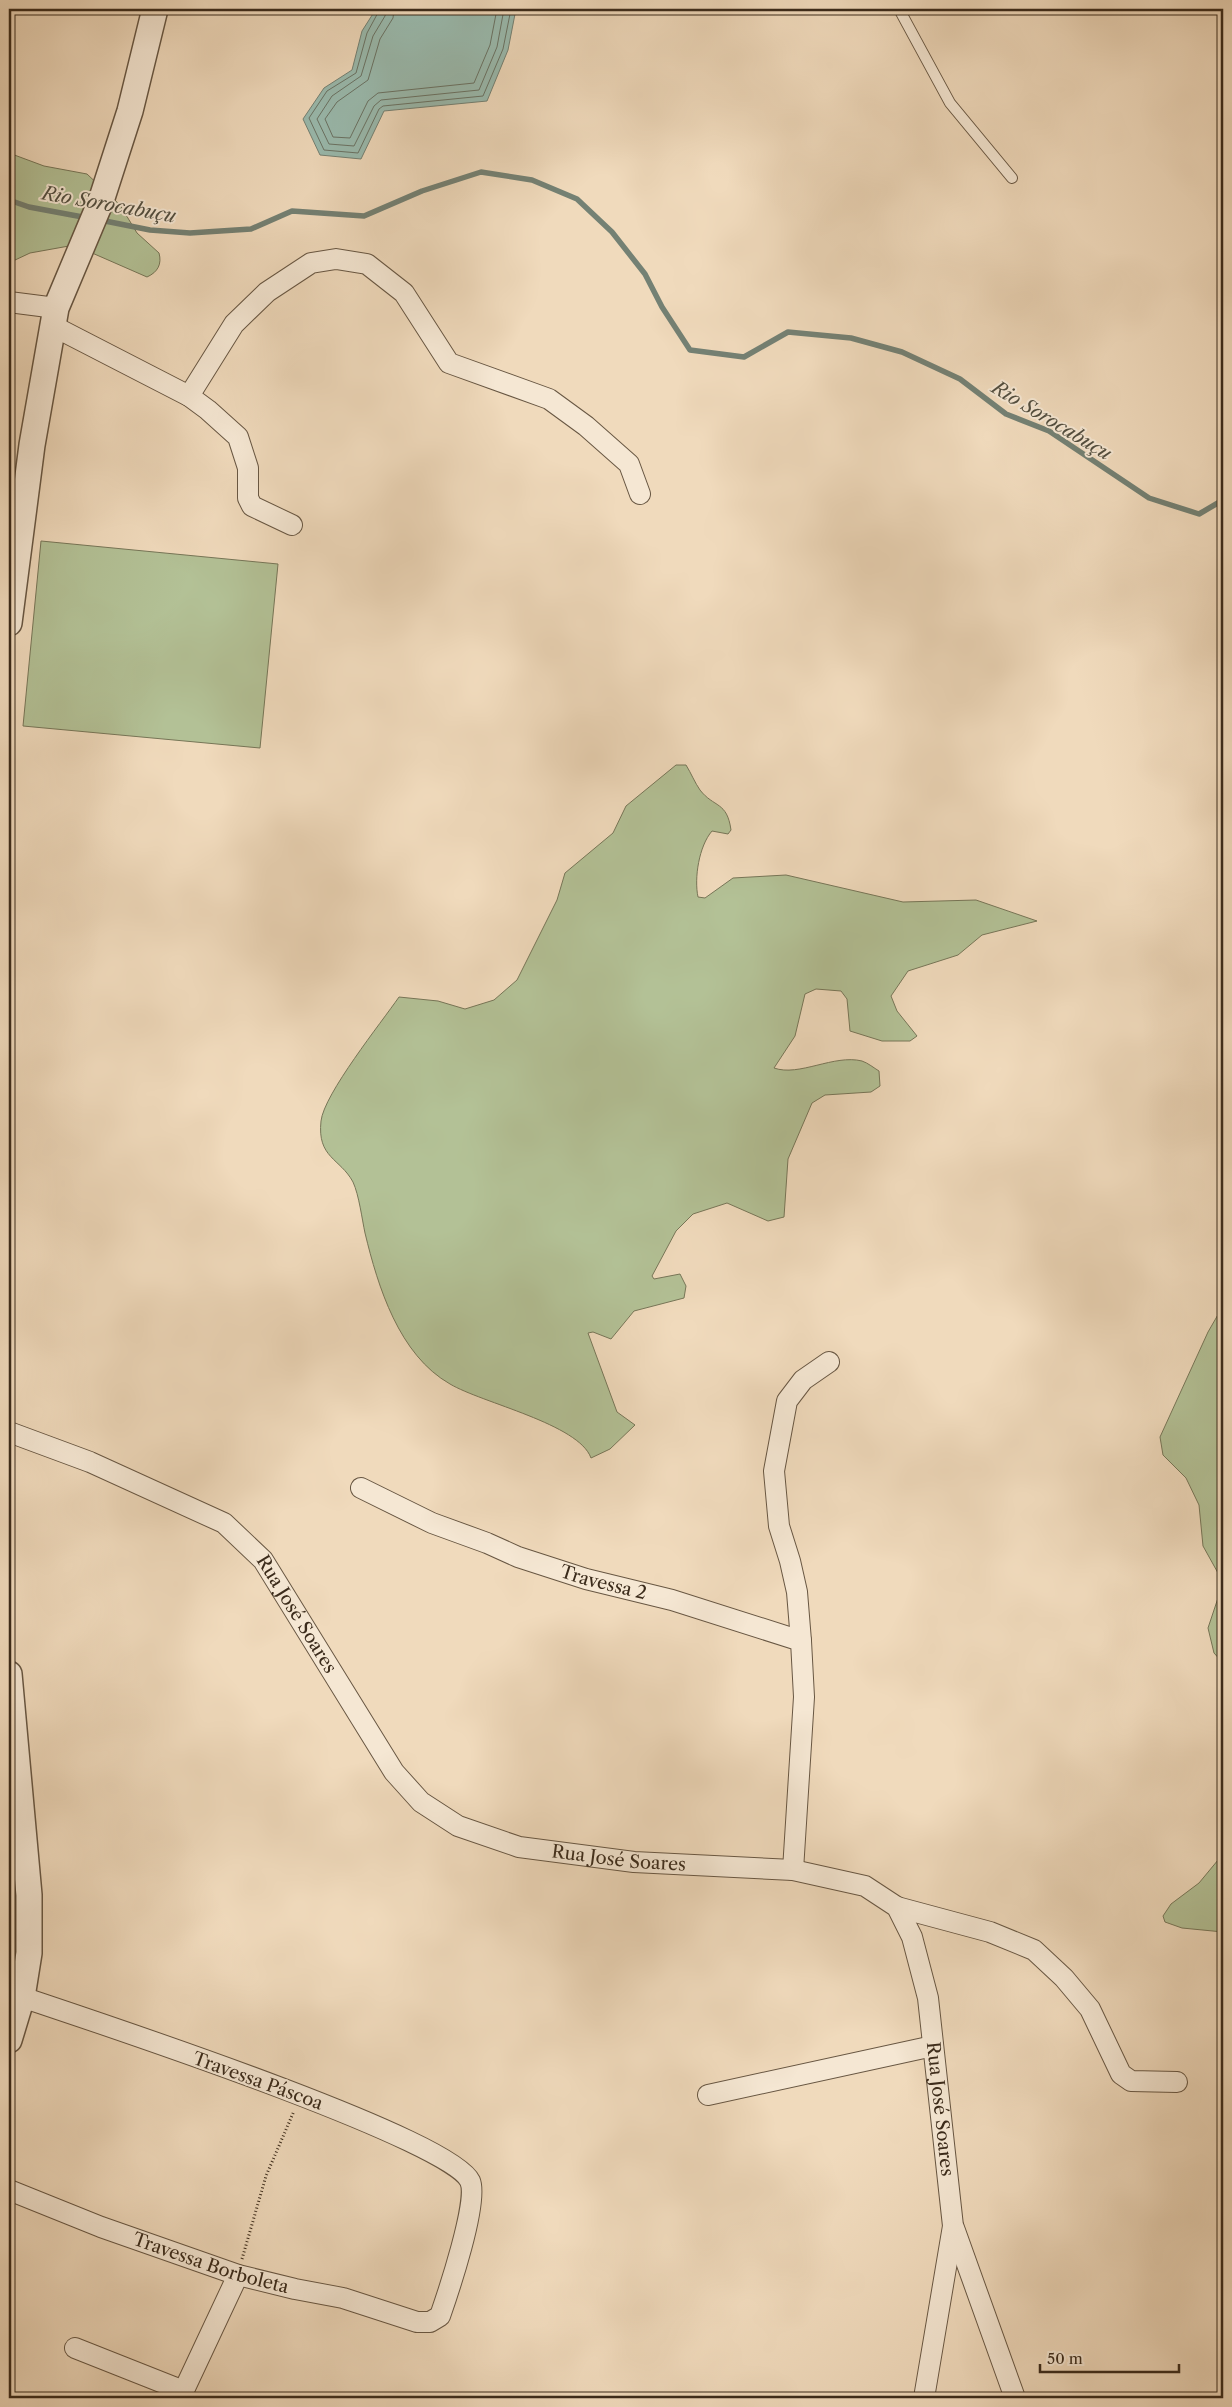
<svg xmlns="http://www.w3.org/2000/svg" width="1232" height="2407" font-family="'Libre Caslon Text',serif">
<rect width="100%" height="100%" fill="#f0dabc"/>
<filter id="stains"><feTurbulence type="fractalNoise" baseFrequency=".004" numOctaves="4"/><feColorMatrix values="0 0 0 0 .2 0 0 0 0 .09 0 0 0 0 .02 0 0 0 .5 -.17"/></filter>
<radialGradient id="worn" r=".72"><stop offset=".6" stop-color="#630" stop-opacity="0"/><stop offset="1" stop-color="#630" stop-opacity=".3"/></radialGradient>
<path fill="#b3c196" stroke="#777658" d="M9,153L44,166L87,174L120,205L137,233L159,253C162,264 158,272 147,277L83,249L69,246L30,253L13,261L9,265Z
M41,541L278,564L260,748L23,726Z
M676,765H686C691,773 695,783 700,790C714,808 727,801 731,830L728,834L712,831C699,846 694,878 698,897L705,898L733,878L786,875L903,902L976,900L1037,921L982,935L958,955L908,971L891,996L897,1011L917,1036L910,1041H882L850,1031L847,999L841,991L816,989L805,994L795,1036L774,1068C799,1077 834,1054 862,1061C868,1063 874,1068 879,1071L880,1086L871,1092L825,1095L812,1103L788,1159L784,1217L768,1221L727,1203L693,1214L676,1231L652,1276L654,1279L680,1274L686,1286L684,1298L634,1311L611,1339L593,1332L588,1333L617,1412L635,1425L610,1449L591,1458C579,1424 482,1403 450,1384C399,1355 378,1287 365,1233C362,1219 359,1195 353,1182C340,1158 317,1158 321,1121C324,1094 381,1023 399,997L438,1001L465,1009L494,1000L517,980L557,900L565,873L613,833L626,806Z
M1223,1306V1663L1214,1653L1208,1628L1220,1592L1218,1573L1203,1546L1199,1505L1186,1478L1163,1455L1160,1437L1208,1332Z
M1223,1854V1932L1182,1928L1165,1922L1163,1916L1171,1904L1199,1883Z"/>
<path fill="#9abbaf" stroke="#748174" d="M376,9H516L508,50L487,101L384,111L361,159L320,155L303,119L324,88L352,70L362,31Z"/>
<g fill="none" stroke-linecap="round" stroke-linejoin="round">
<path stroke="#6a7365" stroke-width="1" d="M380,9L367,33L356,73L327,91L309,118L324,150L358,153L379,109L383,106L483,96L503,49L511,9
M387,9L385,16L373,36L361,76L332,96L317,119L329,144L354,146L374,106L381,100L479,90L497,47L504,9
M394,9L393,18L380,39L368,80L337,102L325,119L333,137L350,138L368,101L378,93L474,83L490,45L497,9"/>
<path stroke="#748174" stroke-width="5.5" d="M9,200L29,207L88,218
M100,220L150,230L190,233L251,229L292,211L364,216L422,191L481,172L532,180L577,199L612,232L645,274L662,307L690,350L744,357L788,332L851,338L902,352L960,379L1006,414L1049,431L1149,498L1199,514L1223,500"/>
<g stroke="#685743" stroke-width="12">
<path id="service" d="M899,9L950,103L1012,178"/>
</g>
<g stroke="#685743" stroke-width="22">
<g id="minor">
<path d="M9,302L56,308"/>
<path d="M53,326L189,396L208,410L238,437L248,468V498L252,506L292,525"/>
<path d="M189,396L234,324L267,292L311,263L336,259L367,264L404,293L449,363L549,399L586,426L629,464L640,494"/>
<path id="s1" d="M9,1432L90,1462L224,1523L263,1560L394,1772L421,1802L458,1826L519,1847L634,1862L793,1870L865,1886L897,1907L912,1937L928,1998L953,2226L924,2398"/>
<path id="s2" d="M361,1488L432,1523L487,1543L518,1557L586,1579L672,1600L801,1641L804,1697L793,1870"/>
<path d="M801,1641L797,1592L790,1561L779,1526L774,1471L787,1401L803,1380L829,1362"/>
<path d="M897,1907L990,1932L1034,1950L1064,1978L1090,2009L1121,2074L1131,2081L1177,2082"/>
<path d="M708,2095L933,2046"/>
<path id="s3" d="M9,2190L101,2227L238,2275L295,2289L343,2298L417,2322H430L440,2316C448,2293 479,2201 470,2181C450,2138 87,2019 22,1997"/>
<path d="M954,2228L1015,2398"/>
<path d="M75,2348L171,2386L179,2389L185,2388L238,2275"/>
</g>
</g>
<g stroke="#685743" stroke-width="28">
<path id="tertiary" d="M9,623L32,445L56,308L101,201L130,111L155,9
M9,1674L29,1895V1953L22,1997L9,2040"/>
</g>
<path stroke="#3b2b1b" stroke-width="3" stroke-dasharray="1 2.5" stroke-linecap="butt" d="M242,2259L266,2176L294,2111"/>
<use href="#service" stroke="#f5e7d3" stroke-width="10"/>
<use href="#minor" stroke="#f5e7d3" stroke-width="20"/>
<use href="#tertiary" stroke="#f5e7d3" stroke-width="25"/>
</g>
<g text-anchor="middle" stroke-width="4" stroke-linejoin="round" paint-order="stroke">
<g font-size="18" fill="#3b2b1b" stroke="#f5e7d3">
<text dy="6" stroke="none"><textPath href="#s2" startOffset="261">Travessa 2</textPath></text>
<text dy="6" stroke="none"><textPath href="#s1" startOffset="351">Rua José Soares</textPath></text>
<text dy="6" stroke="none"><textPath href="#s1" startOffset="786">Rua José Soares</textPath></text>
<text transform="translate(258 2081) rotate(20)" y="6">Travessa Páscoa</text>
<text dy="6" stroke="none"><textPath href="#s1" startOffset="1281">Rua José Soares</textPath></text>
<text dy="6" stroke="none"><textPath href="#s3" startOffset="215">Travessa Borboleta</textPath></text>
</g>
<g font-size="19" font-style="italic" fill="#534f40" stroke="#f5e7d3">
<text transform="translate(109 204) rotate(10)" y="7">Rio Sorocabuçu</text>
<text transform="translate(1052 420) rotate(31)" y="7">Rio Sorocabuçu</text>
</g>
</g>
<rect width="1232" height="2407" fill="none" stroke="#f0dabc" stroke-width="30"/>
<rect x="10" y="10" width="1212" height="2387" fill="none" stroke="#3b2b1b" stroke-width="2.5"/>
<rect x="15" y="15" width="1202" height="2377" fill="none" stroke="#3b2b1b"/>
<path d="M1040 2364v8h139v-8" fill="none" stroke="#3b2b1b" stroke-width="2.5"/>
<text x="1047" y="2364" font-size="15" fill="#3b2b1b" stroke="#f5e7d3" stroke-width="4" paint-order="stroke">50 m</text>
<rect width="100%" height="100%" filter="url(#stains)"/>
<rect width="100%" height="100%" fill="url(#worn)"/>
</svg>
